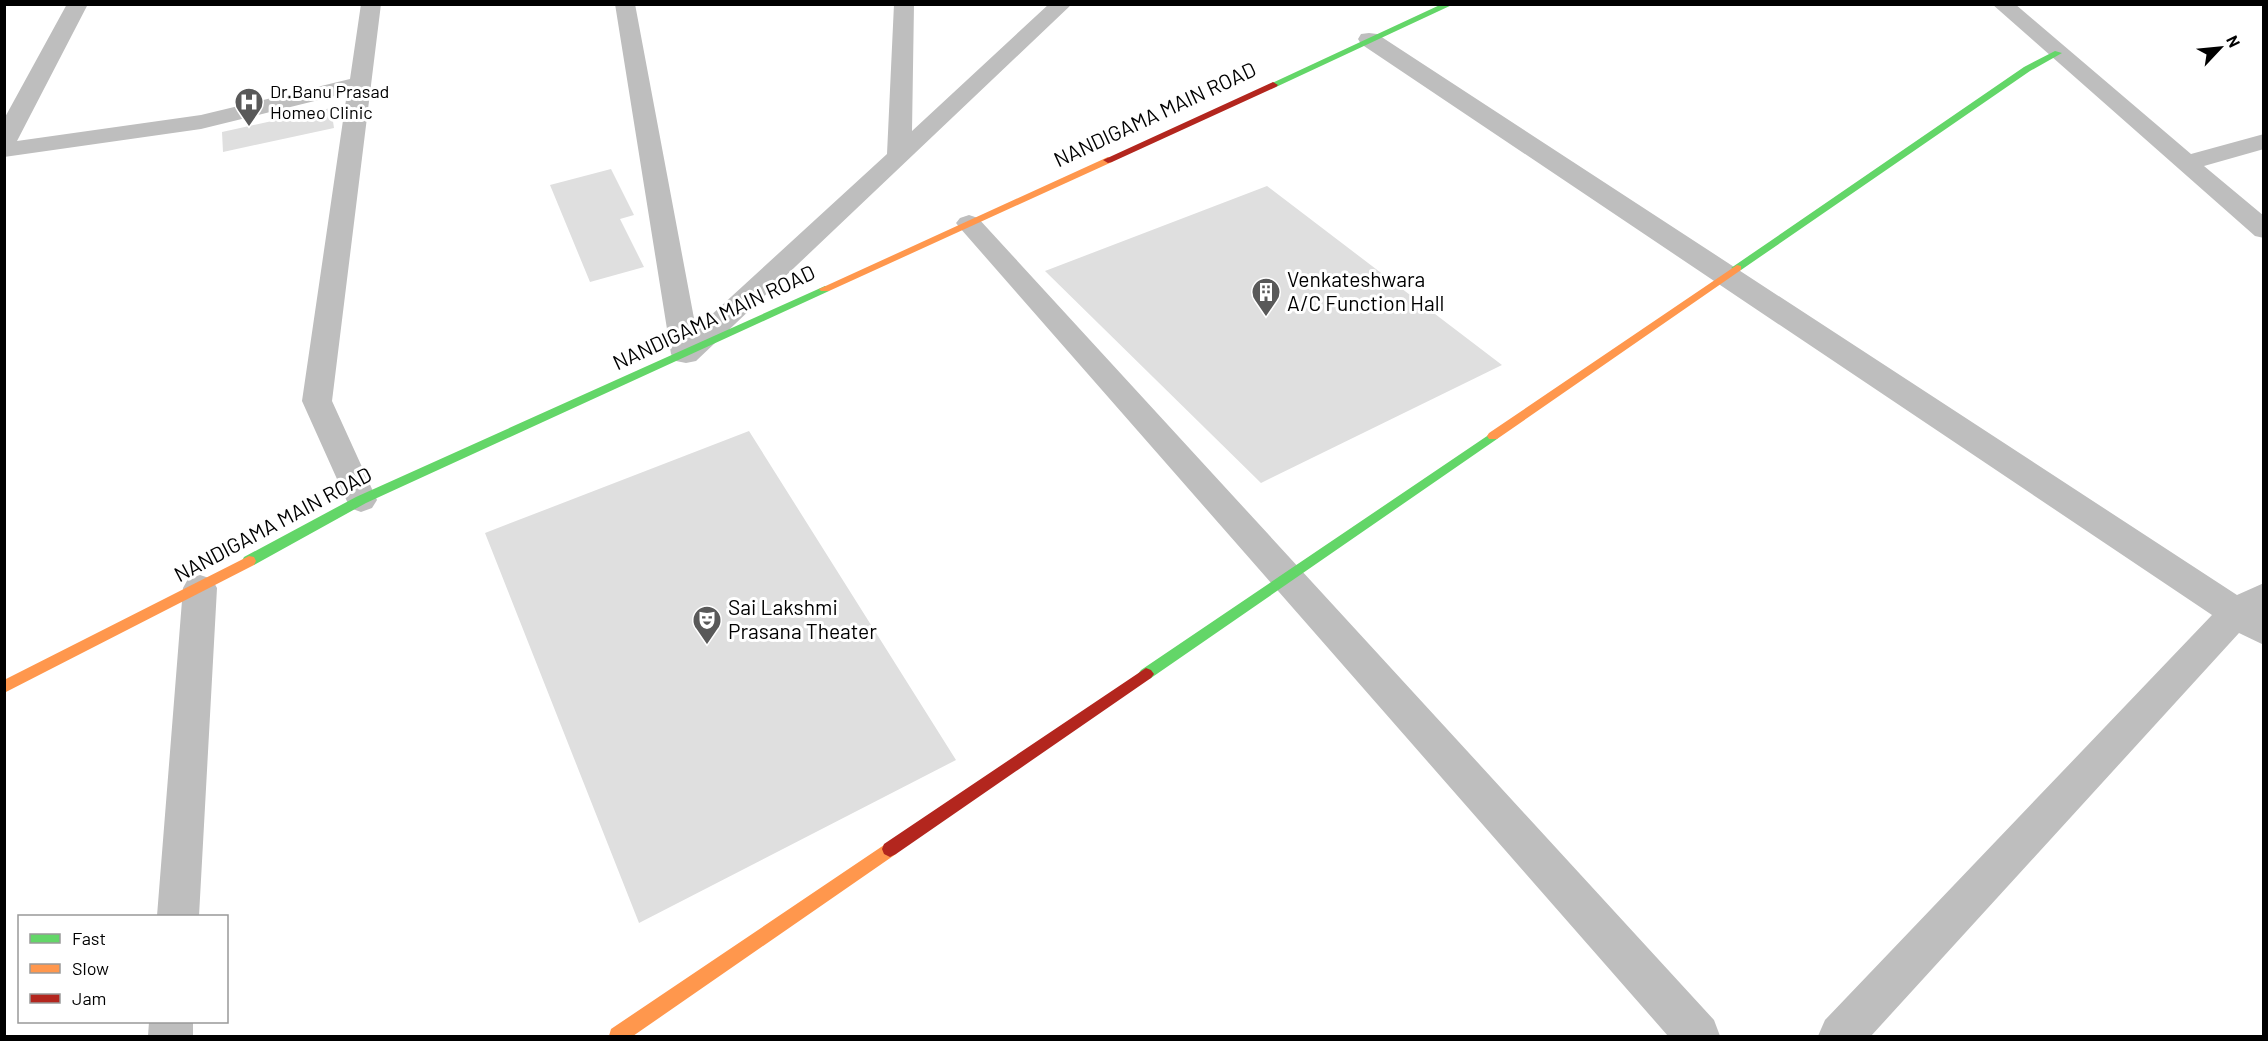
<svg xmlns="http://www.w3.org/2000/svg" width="2268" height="1041" font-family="Barlow,sans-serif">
<rect width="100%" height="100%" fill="#fff"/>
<path fill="#dfdfdf" d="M331,108L334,128L223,152L222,132Z
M611,169L634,215L620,219L644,267L590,282L550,185Z
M1267,186L1502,365L1261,483L1045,271Z
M749,431L956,760L639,923L485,533Z"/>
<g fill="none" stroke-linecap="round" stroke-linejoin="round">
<path fill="#bebebe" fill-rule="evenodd" d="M67,4H88L17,141L201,115L350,79L361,4H381L332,401L377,500L372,508L361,512L350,508L302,401L347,93L201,129L4,157V119Z
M615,4H635L696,329L887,154L894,4H914L912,131L1049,4H1072L696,361L686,363L676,361L671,354Z
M1992,4H2015L2191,154L2264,134V149L2204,166L2264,216V238L2255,236Z
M1369,33L1377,34L2237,595L2264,583V645L2239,633L1871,1036H1818L1825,1020L2212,615L1361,44L1358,39L1361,34Z
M969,215L978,218L1714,1020L1720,1036H1668L960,228L956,223L960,218Z
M200,575L212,579L217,588L199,916H157L183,588L188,579Z
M149,1022H193V1036H148Z"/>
<path fill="#63d668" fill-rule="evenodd" d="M1442,4H1454L1276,87L1268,85Z
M2055,51L2062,53L2030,71L1741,270L1737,271L1731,268L2024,67Z
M825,286L829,287V291L366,503L254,565H244L242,561L244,557L356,497Z
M1493,432L1499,436L1497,439L1151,678L1146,680L1141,678L1138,674L1141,670Z"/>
<path fill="#ff974d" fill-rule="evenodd" d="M1108,157L1113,160L1112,162L829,291H821L819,289Z
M1737,265L1741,266V270L1497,439H1489L1487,436L1489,433Z
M249,556L254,557L256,561L254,565L4,693V680Z
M890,841L896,844L898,849L896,854L633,1036H609L611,1029Z"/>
<path fill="#b3261e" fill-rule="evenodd" d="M1273,82L1278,85L1276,87L1112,162L1108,163L1103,160Z
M1146,668L1151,670L1154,674L1151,678L896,854L890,857L884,854L882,849L884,844Z"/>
</g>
<defs>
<g id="hospital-pin" transform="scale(1.5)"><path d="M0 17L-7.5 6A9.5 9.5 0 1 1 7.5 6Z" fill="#595959" stroke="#fff"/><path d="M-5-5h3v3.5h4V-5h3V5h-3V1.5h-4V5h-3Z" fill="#fff"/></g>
<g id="building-pin" transform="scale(1.5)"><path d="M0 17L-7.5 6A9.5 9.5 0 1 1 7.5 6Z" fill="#595959" stroke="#fff"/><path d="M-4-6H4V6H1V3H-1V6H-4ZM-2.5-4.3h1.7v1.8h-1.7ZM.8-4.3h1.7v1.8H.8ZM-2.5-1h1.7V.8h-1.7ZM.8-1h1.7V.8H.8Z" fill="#fff"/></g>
<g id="theatre-pin" transform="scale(1.5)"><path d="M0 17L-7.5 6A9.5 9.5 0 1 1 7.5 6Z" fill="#595959" stroke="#fff"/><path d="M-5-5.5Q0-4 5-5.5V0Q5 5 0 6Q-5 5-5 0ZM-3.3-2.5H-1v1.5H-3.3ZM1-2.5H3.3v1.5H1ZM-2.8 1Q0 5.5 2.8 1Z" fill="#fff"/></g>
</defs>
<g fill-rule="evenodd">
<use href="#hospital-pin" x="249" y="102"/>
<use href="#building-pin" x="1266" y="292"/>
<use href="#theatre-pin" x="707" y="620"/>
</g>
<g text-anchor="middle" stroke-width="6" stroke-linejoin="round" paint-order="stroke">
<g font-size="18" fill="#000" stroke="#fff" text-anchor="start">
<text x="270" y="98">Dr.Banu Prasad<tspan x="270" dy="21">Homeo Clinic</tspan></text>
</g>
<g font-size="21" fill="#000" stroke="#fff">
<text transform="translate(1155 115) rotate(-25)" y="7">NANDIGAMA MAIN ROAD</text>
<text transform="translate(714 318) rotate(-25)" y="7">NANDIGAMA MAIN ROAD</text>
<text transform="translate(273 525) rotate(-28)" y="7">NANDIGAMA MAIN ROAD</text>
</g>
<g font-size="21" fill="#000" stroke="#fff" text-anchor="start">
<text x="1287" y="287">Venkateshwara<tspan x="1287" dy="24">A/C Function Hall</tspan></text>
<text x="728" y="615">Sai Lakshmi<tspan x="728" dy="24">Prasana Theater</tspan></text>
</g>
</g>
<rect width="2268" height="1041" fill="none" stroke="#000000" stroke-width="12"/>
<rect x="18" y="915" width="210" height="108" fill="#ffffff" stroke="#999999" stroke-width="1.5"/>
<rect x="30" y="934" width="30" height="9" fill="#63d668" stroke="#999999" stroke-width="1.5"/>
<text x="72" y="945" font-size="18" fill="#000000">Fast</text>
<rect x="30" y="964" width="30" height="9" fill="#ff974d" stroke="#999999" stroke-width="1.5"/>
<text x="72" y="975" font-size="18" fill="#000000">Slow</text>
<rect x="30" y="994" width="30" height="9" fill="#b3261e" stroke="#999999" stroke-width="1.5"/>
<text x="72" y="1005" font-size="18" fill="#000000">Jam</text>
<g transform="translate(2220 48) rotate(64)" stroke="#ffffff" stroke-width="4.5" paint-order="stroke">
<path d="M0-4.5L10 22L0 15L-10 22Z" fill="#000000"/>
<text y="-9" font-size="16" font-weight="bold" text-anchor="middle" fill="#000000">N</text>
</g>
</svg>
